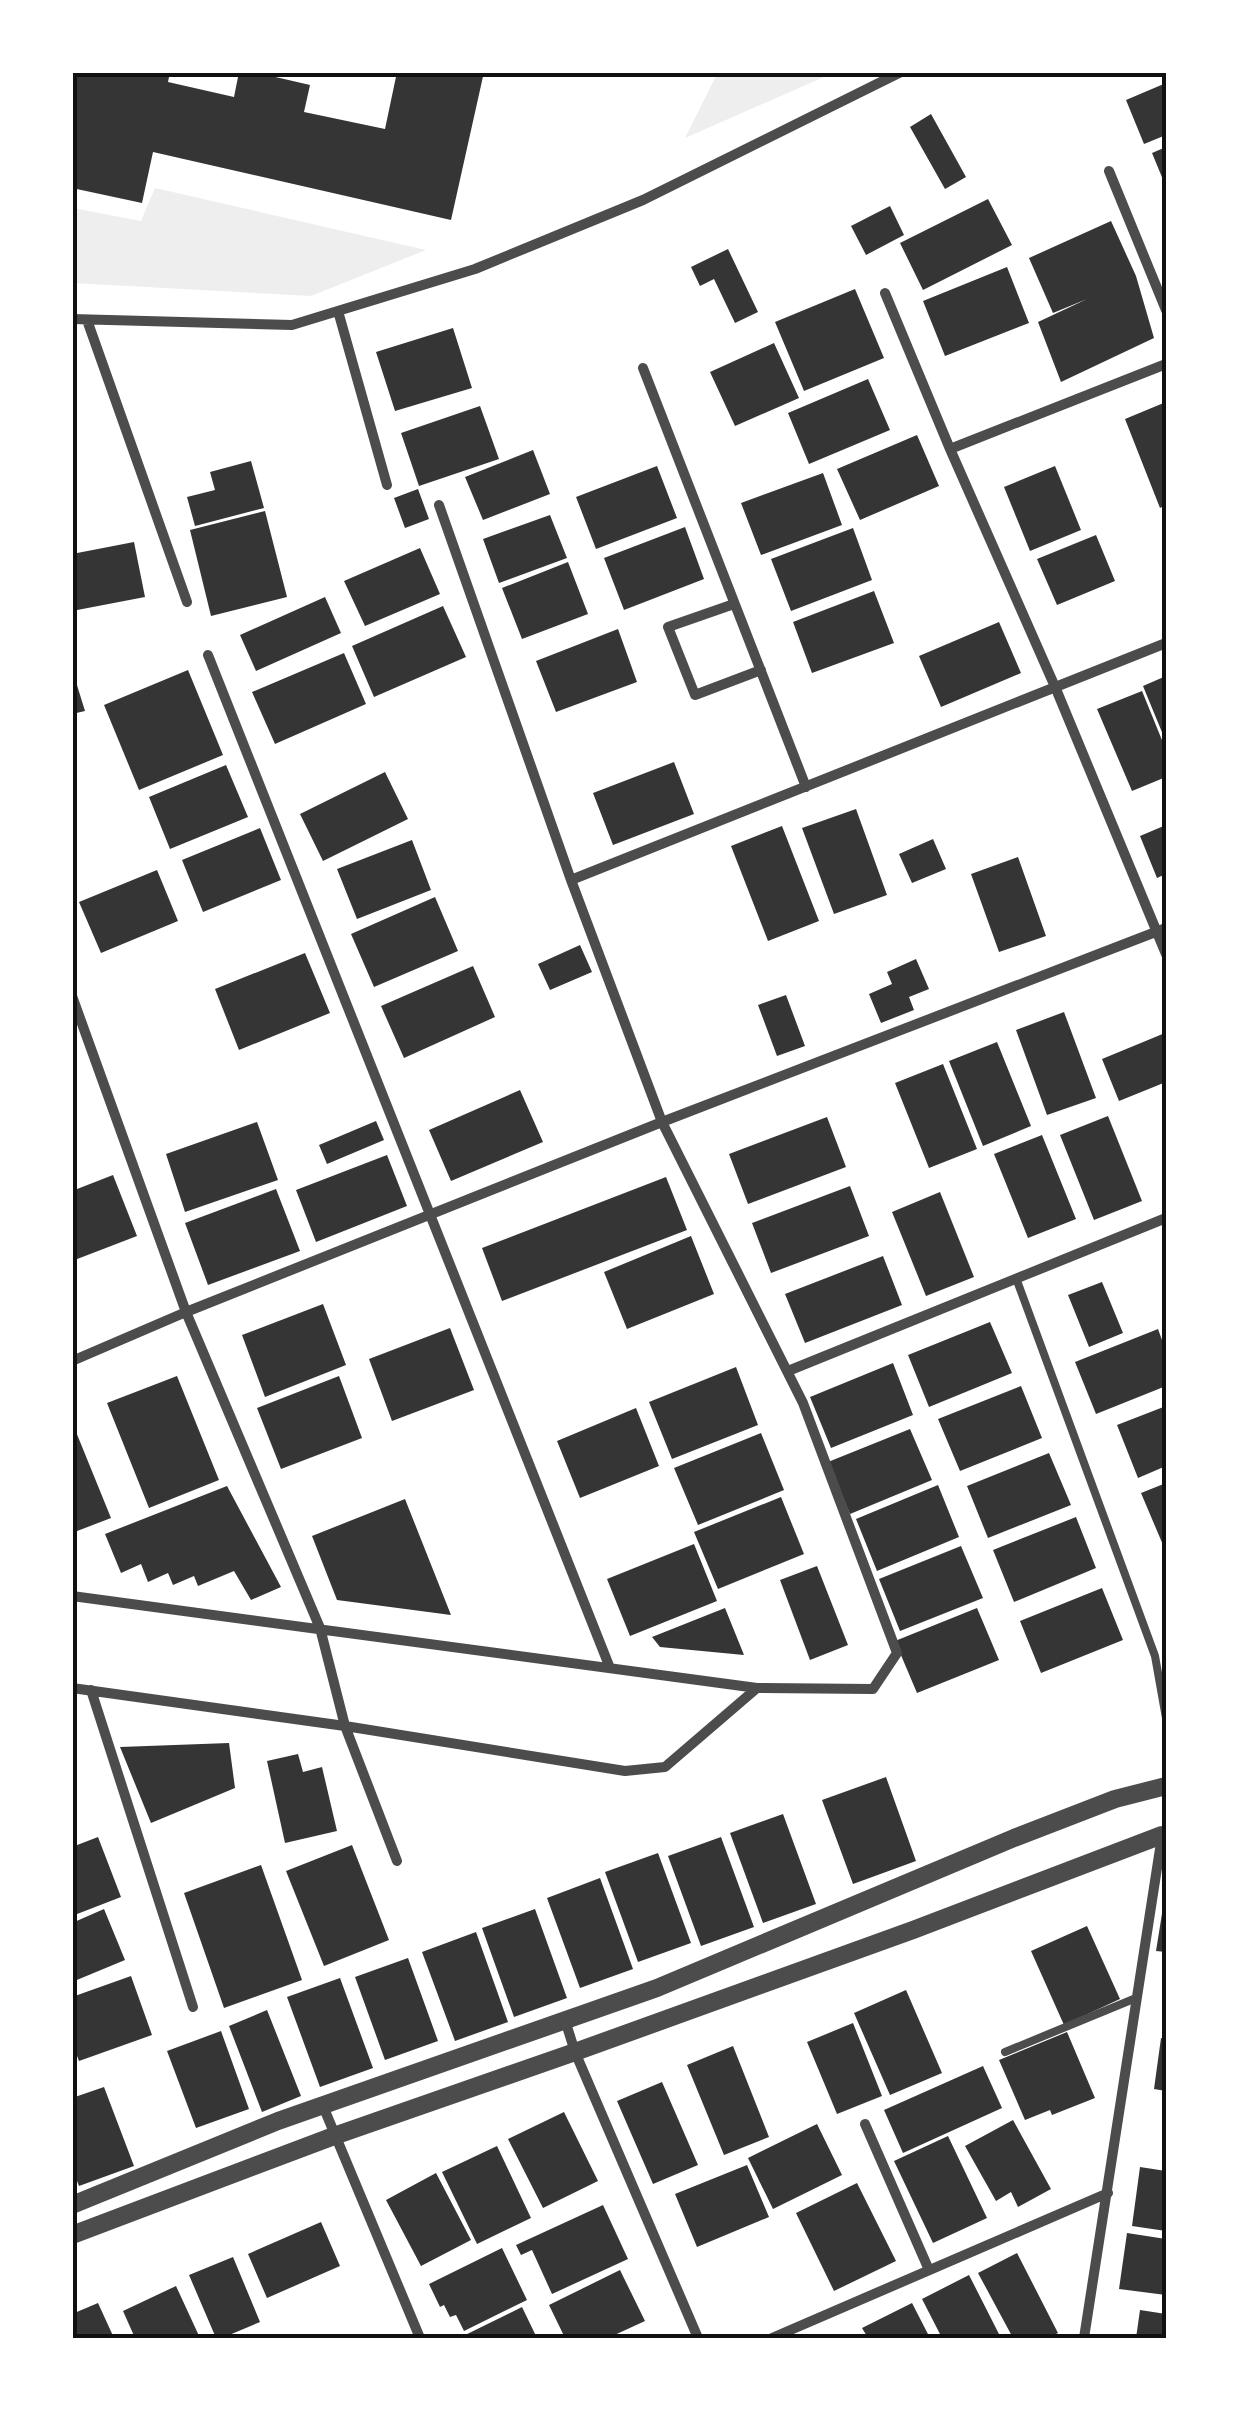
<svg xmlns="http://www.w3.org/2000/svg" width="1239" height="2411" font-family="'Nunito Sans',sans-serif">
<rect width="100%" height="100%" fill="#fff"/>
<path fill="#eee" d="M718,72H833V73L685,138Z
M155,188L426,250L311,296L73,283V208L141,221Z"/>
<path fill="#353535" d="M78,72H170L168,82L234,97L239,72H254L310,85L304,112L385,129L397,72H484L451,220L153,152L142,203L72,188V98Z
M1166,83V135L1144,144L1126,100Z
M931,114L966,177L945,189L910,127Z
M1166,147V187L1152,153Z
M988,199L1012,245L923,290L900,243Z
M890,206L904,235L866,255L851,226Z
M1111,221L1136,276L1154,338L1061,382L1038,322L1087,299L1053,313L1029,258Z
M728,249L758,312L735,323L714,279L700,286L691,267Z
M1007,267L1029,323L945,356L923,301Z
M855,289L884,358L804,391L775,322Z
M453,328L472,388L395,411L376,352Z
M774,343L799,398L735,426L710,372Z
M868,379L890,430L809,464L788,413Z
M1166,402V505L1160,508L1125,419Z
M480,406L499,459L419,486L401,433Z
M917,435L939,486L860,520L837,469Z
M533,450L550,494L483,520L465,477Z
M251,461L264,508L195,526L187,497L215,490L210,472Z
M657,466L677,518L596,549L576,497Z
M1055,466L1081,530L1030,551L1004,487Z
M823,473L842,525L761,555L741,503Z
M418,489L429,519L405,528L394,498Z
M265,511L287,597L211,616L190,530Z
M550,515L567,558L499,583L483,539Z
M685,527L704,579L624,610L604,558Z
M853,528L872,580L791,611L771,559Z
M1096,535L1115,581L1057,605L1037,559Z
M134,542L145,597L72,611V554Z
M420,548L440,594L365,626L344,581Z
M568,562L588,614L522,639L502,588Z
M874,591L894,643L812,673L793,622Z
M325,597L341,633L256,671L240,635Z
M443,606L466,657L374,697L352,646Z
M999,622L1021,673L941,707L919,656Z
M618,629L637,682L556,712L536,661Z
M344,653L366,704L275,744L252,692Z
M72,669L85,711L72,714Z
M188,670L223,755L139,790L104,705Z
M1166,676V742L1143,686Z
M1142,691L1166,750V777L1132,791L1097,709Z
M674,762L694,814L613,845L593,793Z
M226,765L248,817L170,849L149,797Z
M385,772L408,819L323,861L300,814Z
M856,809L887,895L834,914L802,828Z
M1166,825V874L1157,878L1140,836Z
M782,826L819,921L768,941L731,846Z
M260,828L281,880L203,912L182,860Z
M933,839L946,869L912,883L899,854Z
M412,840L431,890L357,919L337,869Z
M1018,857L1046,936L999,952L971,874Z
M157,870L178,921L101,953L79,902Z
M435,897L458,951L374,987L351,934Z
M580,945L592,972L550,990L538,964Z
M305,953L330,1013L239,1050L215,989Z
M916,959L929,989L909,997L914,1010L881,1023L869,994L892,984L887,972Z
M473,966L495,1017L404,1058L381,1006Z
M786,995L805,1046L777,1056L758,1005Z
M1064,1012L1096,1098L1047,1115L1016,1030Z
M1165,1033L1166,1082L1119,1101L1102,1059Z
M997,1042L1031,1126L983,1146L949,1061Z
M943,1064L977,1149L929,1168L895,1083Z
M520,1090L543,1142L451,1181L429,1130Z
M1108,1116L1142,1201L1094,1220L1060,1135Z
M827,1117L846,1167L748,1204L729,1154Z
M376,1121L384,1140L327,1164L319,1145Z
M257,1122L278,1180L185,1212L166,1154Z
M1042,1135L1076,1219L1028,1238L994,1154Z
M387,1155L407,1206L316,1242L296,1190Z
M113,1175L137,1236L72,1261V1191Z
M666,1177L687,1230L502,1301L482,1248Z
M850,1186L869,1236L771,1273L752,1223Z
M276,1189L300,1251L208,1285L185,1223Z
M940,1192L974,1277L926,1296L892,1212Z
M691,1236L714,1294L627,1329L604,1272Z
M883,1256L902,1305L805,1343L785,1294Z
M1102,1282L1123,1333L1089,1347L1068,1295Z
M323,1304L346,1365L265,1397L242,1335Z
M990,1322L1012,1373L929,1407L908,1355Z
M450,1328L474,1390L392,1421L369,1359Z
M1158,1329L1166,1351V1386L1096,1414L1075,1362Z
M893,1363L913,1415L831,1448L810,1397Z
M736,1367L758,1425L672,1459L649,1402Z
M177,1376L219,1480L149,1508L107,1403Z
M339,1376L362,1438L281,1469L257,1408Z
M1021,1386L1042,1438L960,1471L938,1419Z
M1166,1406V1466L1138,1478L1117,1425Z
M636,1408L659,1466L580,1498L557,1441Z
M72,1422L111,1518L72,1533Z
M910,1429L932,1480L850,1514L828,1462Z
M761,1433L784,1490L698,1525L674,1468Z
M1049,1453L1071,1505L988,1538L967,1486Z
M1166,1483V1552L1141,1493Z
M938,1485L959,1537L877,1571L856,1519Z
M227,1486L281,1587L251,1600L234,1571L198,1586L194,1576L173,1585L168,1573L148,1582L141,1564L121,1573L105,1534Z
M781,1497L804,1554L718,1589L694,1532Z
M405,1499L451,1615L337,1600L312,1536Z
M1076,1517L1096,1568L1014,1602L993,1550Z
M694,1544L717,1601L630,1636L607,1579Z
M961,1546L983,1598L900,1631L879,1579Z
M817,1566L848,1645L810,1660L780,1580Z
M1102,1588L1123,1640L1041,1673L1020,1621Z
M725,1608L744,1655L660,1647L652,1637Z
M977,1608L999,1660L917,1693L895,1641Z
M229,1743L235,1788L151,1823L120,1747Z
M298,1754L303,1772L322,1767L337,1831L285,1843L267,1761Z
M886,1777L916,1861L853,1884L822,1800Z
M783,1814L816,1904L763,1923L730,1833Z
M98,1837L121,1897L72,1916V1847Z
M721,1837L754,1927L701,1946L668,1856Z
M352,1845L389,1940L324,1966L286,1871Z
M658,1853L691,1943L638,1962L605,1872Z
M261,1865L302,1980L224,2008L184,1893Z
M600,1878L633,1969L580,1988L547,1898Z
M1164,1901H1166V1952L1156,1951Z
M104,1909L125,1960L72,1982V1923Z
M535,1909L567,1998L514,2017L482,1928Z
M1087,1926L1120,1999L1064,2025L1031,1951Z
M476,1932L508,2022L455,2041L422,1952Z
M408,1958L438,2041L385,2060L355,1977Z
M131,1976L152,2035L79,2061L72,2043V1997Z
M340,1978L373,2068L320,2087L287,1997Z
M906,1990L942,2073L890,2095L854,2013Z
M267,2010L301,2096L262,2112L229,2026Z
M853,2023L882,2096L837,2114L807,2042Z
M221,2031L249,2109L196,2128L167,2051Z
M1067,2032L1095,2098L1052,2115L1050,2110L1025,2120L999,2060Z
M1161,2038L1166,2039V2091L1154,2089Z
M733,2046L769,2137L724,2155L687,2065Z
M983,2066L1002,2108L903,2153L884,2110Z
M662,2082L698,2165L653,2184L617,2101Z
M104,2087L134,2166L79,2186L72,2168V2098Z
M564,2112L598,2181L543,2208L508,2139Z
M1013,2120L1051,2189L1018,2207L1011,2192L996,2201L965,2146Z
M817,2124L842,2175L773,2209L748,2158Z
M948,2136L987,2218L933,2243L894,2161Z
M497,2146L531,2218L477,2244L442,2172Z
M747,2165L769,2217L697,2247L675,2194Z
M1140,2167L1166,2171V2231L1132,2226Z
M436,2173L471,2240L421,2266L386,2200Z
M857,2183L896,2261L834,2291L796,2213Z
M603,2205L628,2259L552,2294L532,2250L521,2255L516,2245Z
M321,2222L340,2266L267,2298L248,2254Z
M1127,2233L1166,2239V2295L1119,2289Z
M502,2248L527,2300L464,2331L456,2315L450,2317L444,2305L440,2307L429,2284Z
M1017,2253L1058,2333L1048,2338H1013L978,2273Z
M233,2257L260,2322L222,2338H216L189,2275Z
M620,2270L645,2321L608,2338H565L549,2305Z
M969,2275L1001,2338H942L922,2299Z
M176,2286L200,2338H135L123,2311Z
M98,2303L114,2338H72V2314Z
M912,2303L930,2338H868L862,2328Z
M522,2307L537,2338H459Z
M1140,2310L1166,2314V2338H1136Z"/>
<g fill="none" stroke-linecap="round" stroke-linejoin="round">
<path stroke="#4c4c4c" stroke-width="8" d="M1016,1278L1155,1656L1166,1718
M1005,2052L1136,1998"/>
<path stroke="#4c4c4c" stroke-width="10" d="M1109,171L1166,310
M885,293L950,449L1056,689L1166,954
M338,311L387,485
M72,319L292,325L475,269L643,200L901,72
M87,320L187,602
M643,368L806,787
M950,449L1166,364
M734,604L668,627L695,695L761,670
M208,655L610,1668
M571,880L1166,643
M72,996L186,1312L320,1628L345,1726L397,1861
M72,1361L186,1312L662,1122L1166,928
M788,1371L1166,1218
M72,1596L757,1688L873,1689L897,1653L803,1403L662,1122L571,880L439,505
M72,1688L345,1726L625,1771L665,1767L757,1688
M91,1690L193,2007
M565,2020L575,2052L698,2338
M323,2106L420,2338
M865,2124L929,2270
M772,2338L1108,2193
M1084,2338L1162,1836"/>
<path stroke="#4c4c4c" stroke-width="18" d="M72,2205L278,2121L657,1988L1014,1838L1115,1799L1166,1786
M72,2235L334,2136L575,2052L913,1930L1162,1835H1166"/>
</g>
<rect width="1239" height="2411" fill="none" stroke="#ffffff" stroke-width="150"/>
<rect x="75" y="75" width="1089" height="2261" fill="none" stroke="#111" stroke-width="4"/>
</svg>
